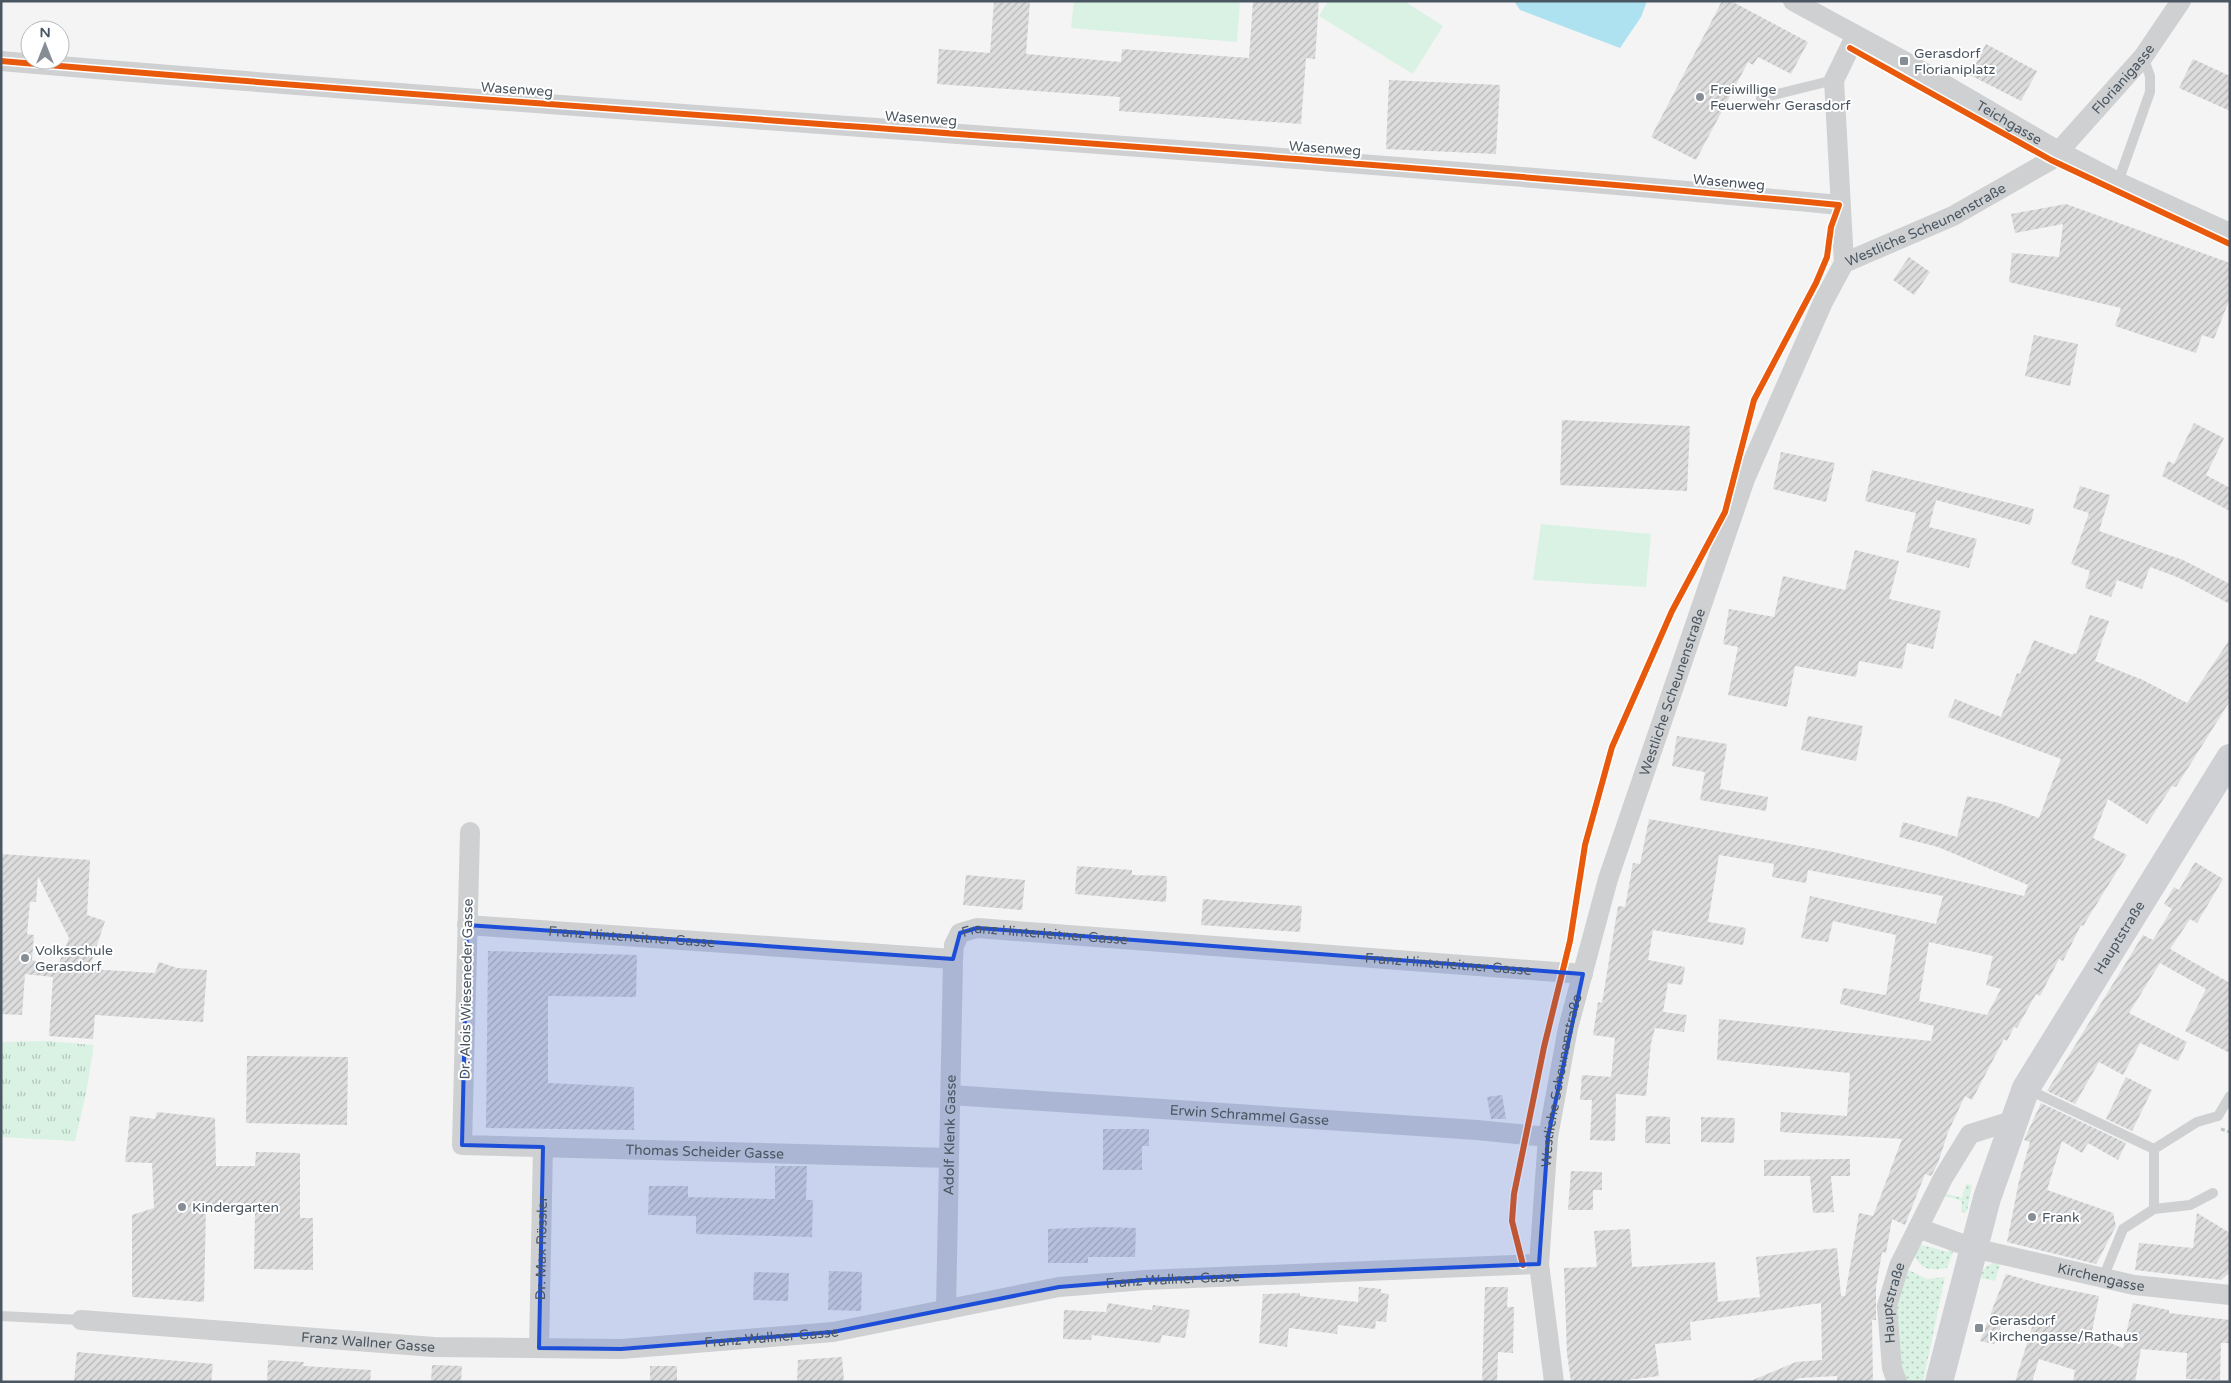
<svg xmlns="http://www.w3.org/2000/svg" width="2231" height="1383" font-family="'Varela Round',sans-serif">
<defs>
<pattern id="grass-dots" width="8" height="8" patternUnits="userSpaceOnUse" patternTransform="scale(1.25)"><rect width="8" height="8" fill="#d9f2e3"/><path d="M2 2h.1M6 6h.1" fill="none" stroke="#b2c7bb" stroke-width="1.8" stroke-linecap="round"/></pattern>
<pattern id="park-tufts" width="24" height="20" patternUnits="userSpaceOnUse" patternTransform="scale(1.25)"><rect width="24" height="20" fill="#d9f2e3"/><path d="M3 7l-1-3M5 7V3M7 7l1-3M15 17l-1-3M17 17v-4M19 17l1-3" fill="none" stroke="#b2c7bb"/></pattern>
<pattern id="building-hatch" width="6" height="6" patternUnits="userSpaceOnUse" patternTransform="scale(1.25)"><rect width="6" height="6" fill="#ddddde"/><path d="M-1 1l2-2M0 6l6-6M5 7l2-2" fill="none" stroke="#b5b6b7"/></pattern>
</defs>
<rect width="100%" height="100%" fill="#f4f4f4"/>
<path fill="url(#grass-dots)" d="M1966,1184L1972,1185L1967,1211L1964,1213L1961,1211L1962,1201L1942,1195L1944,1193L1962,1198Z
M1954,1237L1958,1238L1947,1268C1931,1271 1918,1270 1914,1252L1919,1244L1948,1252Z
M1994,1263L2000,1265L1995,1281L1978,1277L1987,1266Z
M1907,1269L1927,1279L1945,1277L1923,1382H1905L1896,1336L1895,1304Z"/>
<path fill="url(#park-tufts)" d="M47,1041L94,1045L86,1093L75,1141L1,1137V1042Z"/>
<path fill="#d9f2e3" d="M1074,1H1240L1237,42L1071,28Z
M1328,1H1404L1443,26L1413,74L1319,16Z
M1541,524L1651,534L1646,587L1533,580Z"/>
<path fill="#aee2f0" d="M1514,1H1647L1641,17L1620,48L1520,10Z"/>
<path fill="url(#building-hatch)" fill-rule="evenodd" d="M994,1H1030L1026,54L1121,62L1122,49L1249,58L1253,1H1319L1315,59L1306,58L1301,124L1119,111L1120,97L937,84L939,49L990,53Z
M1722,1H1731L1808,42L1791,74L1758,57L1753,65L1748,62L1696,160L1651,137Z
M1986,44L2037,71L2021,101L1970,75Z
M2193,59L2230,76V111L2179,88Z
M1389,80L1500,85L1496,154L1386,149Z
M2066,204L2230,263V298L2214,339L2202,335L2196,353L2115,326L2121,308L2009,282L2012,253L2059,257L2063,224L2015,233L2011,214Z
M1909,257L1930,272L1914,295L1893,280Z
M2034,335L2078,344L2070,386L2025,376Z
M1562,420L1690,426L1687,491L1560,485Z
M2194,423L2224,438L2206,475L2230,488V511L2162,476L2168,461L2174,464Z
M1781,452L1835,463L1826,502L1773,489Z
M1872,470L2034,509L2030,525L1936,500L1929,527L1977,539L1969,568L1906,552L1916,513L1865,501Z
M2080,486L2110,495L2099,531L2183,560L2230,584V604L2177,577L2150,567L2142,589L2117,580L2111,597L2085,588L2090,571L2071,564L2089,513L2073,508Z
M1855,550L1899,561L1889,599L1941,611L1933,649L1907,643L1902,669L1859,661L1856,677L1795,666L1787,707L1728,695L1738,647L1723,644L1729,609L1774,617L1783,576L1845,590Z
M2090,615L2109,621L2095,661L2143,680L2187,703L2230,639V701L2176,787L2172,786L2147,824L2108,799L2093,838L2127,855L2083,926L2081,925L2063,961L2059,959L2040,996L2036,994L2017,1028L2014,1027L2007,1041L2004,1039L1972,1100L1965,1096L1948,1132L1938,1163L1931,1176L1925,1174L1905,1225L1892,1219L1886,1253L1882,1252L1876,1287V1320H1872L1873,1382H1837V1376L1800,1378L1789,1382H1748L1796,1362L1822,1360L1821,1303L1690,1322L1691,1340L1655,1344L1659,1376L1612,1382H1571L1567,1354L1564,1268L1597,1267L1594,1231L1630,1229L1632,1267L1715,1262L1718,1302L1760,1297L1756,1257L1837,1248L1841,1296H1845L1859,1213L1873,1216L1902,1139L1780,1132L1781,1112L1847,1116L1850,1073L1717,1060L1719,1019L1931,1041L1934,1026L1840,1004L1843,988L1886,995L1896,935L1833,921L1828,942L1801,938L1810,896L1936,924L1943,896L1808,870L1806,883L1772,877L1774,864L1719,855L1708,922L1746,928L1743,945L1653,930L1648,960L1685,967L1682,985L1668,983L1663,1012L1687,1015L1684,1032L1655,1028L1651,1043L1646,1096L1616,1094L1615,1141L1590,1140L1592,1100H1580L1582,1075L1611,1077L1615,1038L1593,1035L1598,1002L1602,1003L1618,906L1625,907L1633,863L1640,864L1649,819L1829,851L2024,896L2028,885L1938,847L1899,837L1903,822L1957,837L1967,796L1999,803L2039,818L2061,759L1948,717L1955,699L2001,717L2017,673L2020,674L2034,640L2073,655V653L2076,654ZM1929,942L1993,956L1986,985L2001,989L1987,1015L1919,1001Z
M1808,716L1863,726L1856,761L1801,750Z
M1677,736L1727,744L1720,789L1768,797L1766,811L1700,800L1705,772L1672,766Z
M1,854L90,860L87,915L105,921L89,969L155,973L159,962L177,968L207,970L203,1022L95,1015L93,1039L49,1036L53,977L25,974L22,1015L1,1014ZM38,876L69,938L57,968L32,960L34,935L27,934L30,902H36Z
M2195,862L2223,879L2197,923L2190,919L2170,949L2230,983V1053L2185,1031L2206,989L2160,963L2129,1013L2187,1042L2178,1061L2140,1043L2123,1075L2099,1062L2075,1104L2047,1091L2143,935L2153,940L2172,909L2164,904L2174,887L2179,890Z
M1077,866L1132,870V875L1167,876L1166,902L1075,894Z
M966,875L1025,880L1022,910L963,905Z
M1203,899L1302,906L1300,932L1201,925Z
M488,951L637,955L636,997L548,996V1083L634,1087V1130L486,1128Z
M247,1056L348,1057L347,1125L246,1123Z
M2126,1077L2152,1090L2132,1131L2106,1119Z
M1502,1095L1506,1119H1491L1487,1097Z
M2041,1103L2126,1143L2118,1160L2088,1143L2082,1153L2062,1141L2047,1190L2113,1213L2116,1226L2096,1264L2007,1242L2019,1181L2030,1142L2024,1140Z
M157,1112L215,1118L216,1166H255L256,1152L300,1153V1218H313V1270L254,1269L255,1212H241V1202L206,1208L204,1302L132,1297V1215L154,1208L152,1163L125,1162L130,1116L155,1119Z
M1646,1116L1670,1117V1144L1645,1143Z
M1701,1117L1735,1118L1734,1143L1701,1142Z
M1103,1129H1149V1146H1142V1170H1103Z
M1850,1159V1176H1831L1834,1212L1813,1213L1810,1176H1764V1160Z
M775,1166H807L806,1200H813L812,1237L696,1234V1216L648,1215L649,1186H688V1197L775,1199Z
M1571,1171L1602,1172V1190H1593V1210H1568Z
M2197,1213L2230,1233V1272L2221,1280L2135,1270L2139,1243L2193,1248Z
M1103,1227L1136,1228L1135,1257H1088V1263H1048V1229Z
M829,1271L862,1272L861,1311L828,1310Z
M754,1272L789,1273L788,1301L753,1300Z
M2006,1274L2044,1285L2099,1296L2091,1336L2123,1348L2133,1303L2169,1310V1313L2230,1320V1343H2221L2220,1380L2186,1379L2187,1353L2141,1349L2135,1382H2073L2075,1370L2039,1359L2032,1382H2015L2033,1324L2005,1316L1994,1344L1980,1341Z
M1359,1287L1381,1289V1293L1389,1294L1386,1322L1376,1321L1375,1329L1338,1325L1337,1334L1289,1328L1287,1347L1259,1343L1263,1294L1300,1293V1296L1358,1302Z
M1485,1287H1508L1507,1307H1514L1513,1353L1498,1352L1497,1382H1482Z
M1108,1303L1152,1310L1153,1305L1190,1310L1185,1338L1162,1335L1160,1343L1092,1335L1091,1340L1063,1339L1064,1310L1106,1312Z
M77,1352L213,1364L211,1382H74Z
M842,1357L844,1382H797L798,1360Z
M268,1360L304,1362L303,1366L371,1370L370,1382H267Z
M432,1365L462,1366L461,1382H431Z
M650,1366H677V1382H650Z"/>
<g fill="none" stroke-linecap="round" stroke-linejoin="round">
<path stroke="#bcc7c4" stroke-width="3" stroke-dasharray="4 2.5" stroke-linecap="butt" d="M2221,1129L2230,1132"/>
<path stroke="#ced0d2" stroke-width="10" d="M1761,98L1834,80
M2118,182L2150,92V76L2143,57
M2027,1089L2154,1149
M2154,1209L2190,1205L2213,1193
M2103,1278L2123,1229L2154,1209V1149L2197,1122L2218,1116L2230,1096
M1,1316L81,1320"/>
<g stroke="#ced0d2" stroke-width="20">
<path id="s1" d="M1793,1L1904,61L2060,152L2118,182L2230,233"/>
<path d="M1,61C614,114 1227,147 1839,205"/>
<path d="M1844,263L1834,80L1855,37"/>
<path id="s2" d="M470,832L462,1145L949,1158"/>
<path id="s3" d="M467,925L953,959L954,945L960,933L977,928L1583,974"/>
<path id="s4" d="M951,1095L1477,1130L1548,1137"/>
<path id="s5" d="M1918,1228L1973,1248L2134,1285L2230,1295"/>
<path id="s6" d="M946,1310L953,959"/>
<path id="s7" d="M81,1320L434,1347L621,1349L833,1332L1059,1287L1145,1280L1539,1264"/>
<path id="s8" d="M539,1348L543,1147"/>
<path id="s9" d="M1554,1382L1539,1264L1548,1137L1568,1028L1608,879L1745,479L1823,302L1844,263L1953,216L2051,160L2143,57L2181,1"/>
<path id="s10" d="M1897,1382L1892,1368L1887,1306L1899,1266L1943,1178L1970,1134L2015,1120"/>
</g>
<path stroke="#ced0d4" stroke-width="28" id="s11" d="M1939,1382L1987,1198L2026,1088L2230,758"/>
<g stroke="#fff" stroke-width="9">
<path id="cycleway" d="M1850,48L2051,160L2230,244
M1,61C614,114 1227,147 1839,205L1831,227L1827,257L1816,283L1754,400L1725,512L1672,611L1612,747L1585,845L1570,941L1544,1047L1514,1194L1512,1221L1523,1265"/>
</g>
<use href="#cycleway" stroke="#e8590c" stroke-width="6"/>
</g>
<path fill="#1d4ed8" fill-opacity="0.2" stroke="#1d4ed8" stroke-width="4" stroke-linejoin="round" d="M467,925L953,959L960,933L977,928L1583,974L1548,1137L1539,1264L1145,1280L1059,1287L833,1332L621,1349L539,1348L543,1147L462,1145Z"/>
<g fill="#868d94" stroke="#fff" stroke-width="2">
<rect x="1899" y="56" width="10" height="10" rx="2.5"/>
<circle cx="1700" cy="97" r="5"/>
<circle cx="25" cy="958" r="5"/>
<circle cx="182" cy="1207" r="5"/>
<circle cx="2032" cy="1217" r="5"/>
<rect x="1974" y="1323" width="10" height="10" rx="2.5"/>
</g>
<g text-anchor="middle" stroke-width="4" stroke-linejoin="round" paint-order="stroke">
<g font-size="14" fill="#4a5661" stroke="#fff" text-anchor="start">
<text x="1914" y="58">Gerasdorf<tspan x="1914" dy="16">Florianiplatz</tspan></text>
<text x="1710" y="94">Freiwillige<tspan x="1710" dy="16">Feuerwehr Gerasdorf</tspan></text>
<text x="35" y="955">Volksschule<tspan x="35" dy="16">Gerasdorf</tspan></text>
<text x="192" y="1212">Kindergarten</text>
<text x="2042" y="1222">Frank</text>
<text x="1989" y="1325">Gerasdorf<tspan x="1989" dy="16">Kirchengasse/Rathaus</tspan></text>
</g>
<g font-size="14" fill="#4a5661" stroke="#fff">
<text dy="5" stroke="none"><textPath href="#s9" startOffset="1512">Florianigasse</textPath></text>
<text transform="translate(517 89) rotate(4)" y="5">Wasenweg</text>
<text transform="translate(921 118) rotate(4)" y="5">Wasenweg</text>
<text dy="5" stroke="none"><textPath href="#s1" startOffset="248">Teichgasse</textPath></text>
<text transform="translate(1325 148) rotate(4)" y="5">Wasenweg</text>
<text transform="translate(1729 182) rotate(5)" y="5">Wasenweg</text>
<text dy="5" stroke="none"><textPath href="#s9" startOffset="1262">Westliche Scheunenstraße</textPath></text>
<text dy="5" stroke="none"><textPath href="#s9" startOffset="709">Westliche Scheunenstraße</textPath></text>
<text dy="5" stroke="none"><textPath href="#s3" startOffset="165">Franz Hinterleitner Gasse</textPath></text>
<text dy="5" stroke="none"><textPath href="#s11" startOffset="484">Hauptstraße</textPath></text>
<text dy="5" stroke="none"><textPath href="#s3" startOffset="600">Franz Hinterleitner Gasse</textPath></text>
<text dy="5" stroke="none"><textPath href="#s3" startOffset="1005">Franz Hinterleitner Gasse</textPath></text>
<text transform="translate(466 989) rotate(-89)" y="5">Dr. Alois Wieseneder Gasse</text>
<text dy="5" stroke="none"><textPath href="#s9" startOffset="304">Westliche Scheunenstraße</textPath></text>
<text dy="5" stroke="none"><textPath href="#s4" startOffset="299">Erwin Schrammel Gasse</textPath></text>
<text dy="5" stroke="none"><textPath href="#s6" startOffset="175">Adolf Klenk Gasse</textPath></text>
<text dy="5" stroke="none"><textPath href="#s2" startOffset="556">Thomas Scheider Gasse</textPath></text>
<text dy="5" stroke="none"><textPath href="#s8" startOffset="100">Dr. Max Rössler</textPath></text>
<text dy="5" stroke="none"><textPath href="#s5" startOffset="190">Kirchengasse</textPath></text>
<text dy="5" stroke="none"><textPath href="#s7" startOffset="1098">Franz Wallner Gasse</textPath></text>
<text dy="5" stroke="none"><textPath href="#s10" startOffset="81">Hauptstraße</textPath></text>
<text dy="5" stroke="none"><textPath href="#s7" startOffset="692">Franz Wallner Gasse</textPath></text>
<text dy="5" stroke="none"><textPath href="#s7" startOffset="288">Franz Wallner Gasse</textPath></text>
</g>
</g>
<rect width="2231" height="1383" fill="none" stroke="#4a5661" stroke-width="5"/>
<g transform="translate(45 45)"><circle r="24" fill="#ffffff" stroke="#b7bbc0"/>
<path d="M0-4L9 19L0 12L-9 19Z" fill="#868d94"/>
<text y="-8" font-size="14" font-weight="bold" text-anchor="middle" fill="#4a5661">N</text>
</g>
</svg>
